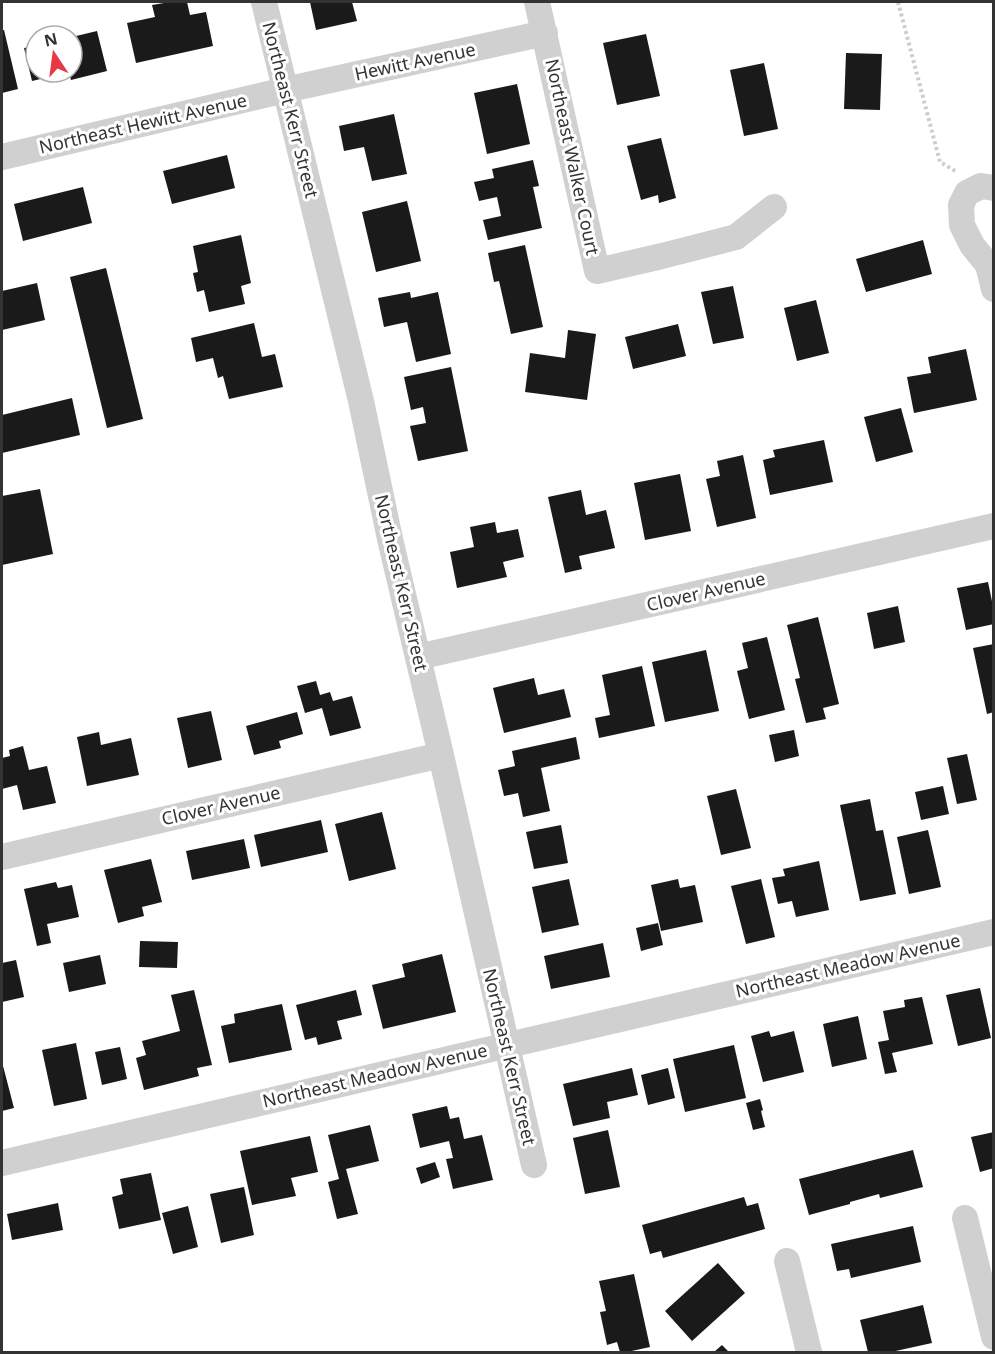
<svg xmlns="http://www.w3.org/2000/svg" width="995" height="1354" font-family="'Noto Sans',sans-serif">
<rect width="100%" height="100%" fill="#fff"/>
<path fill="#1a1a1a" d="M170,2H187L190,15L206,12L213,46L136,63L127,23L155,17L152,5Z
M310,2H352L357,21L316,30Z
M2,30H4L18,89L2,93Z
M97,31L107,71L71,80L69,72H72V37Z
M646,34L660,96L617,105L603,43Z
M36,46V72L66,73L32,81L24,48Z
M846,53L882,54L880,110L844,109Z
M764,63L778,129L744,136L730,70Z
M517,84L530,144L487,154L474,93Z
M394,114L407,174L372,181L364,147L344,151L339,126Z
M661,138L676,198L659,203L658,195L641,200L627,146Z
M227,155L235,188L172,204L163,171Z
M533,160L539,186L533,187L542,228L488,240L483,220L501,216L497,197L479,201L474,182L494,178L492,169Z
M83,187L92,223L23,241L14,204Z
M407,201L421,261L376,272L362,212Z
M241,235L251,283L241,286L245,304L209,312L204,290L197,292L193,273L198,272L193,246Z
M923,240L932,274L866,292L856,259Z
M525,245L543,327L511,334L499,281L494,282L488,253Z
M106,268L143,419L107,428L70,277Z
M37,283L45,320L2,330V291Z
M733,286L744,338L713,344L701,292Z
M410,292L411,298L438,292L451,354L416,362L407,322L384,327L378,298Z
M816,300L829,353L797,361L784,308Z
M254,323L262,357L275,354L283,387L229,399L223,376L218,378L213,358L196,362L191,338Z
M678,324L686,356L633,369L625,337Z
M568,330L596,334L587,400L525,392L530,353L565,358Z
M966,349L977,400L914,413L907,377L931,373L928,357Z
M451,367L468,451L418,461L410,426L426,423L423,407L411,410L404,377Z
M72,398L80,435L2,453V415Z
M901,408L913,452L876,462L864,417Z
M824,440L833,482L770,495L763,460L775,457L773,450Z
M743,455L756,518L717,527L706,479L720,476L717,461Z
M680,474L691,531L645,540L634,483Z
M40,489L53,554L2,565V496Z
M581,490L586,515L606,510L615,548L579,556L582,569L565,573L548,497Z
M495,522L497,533L518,529L524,557L503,562L507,577L457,588L450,552L474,547L470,527Z
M988,582L994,611V624L966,630L957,588Z
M898,606L905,642L874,649L867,613Z
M818,617L839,704L823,708L826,719L806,723L795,679L800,678L787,625Z
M767,637L785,710L749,719L737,671L748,668L742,643Z
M994,644V712L987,714L973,648Z
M706,650L719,711L665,722L652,662Z
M642,666L655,726L599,738L595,718L610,715L602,675Z
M534,678L538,695L564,689L571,717L504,733L493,688Z
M316,681L320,695L330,692L333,701L352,696L361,728L330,736L322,708L305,713L297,686Z
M211,711L222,760L188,768L177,718Z
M297,712L303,734L279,741L281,748L254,755L246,726Z
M794,730L799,756L775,762L769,735Z
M99,732L101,745L131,738L139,775L87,786L77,737Z
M576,737L580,759L541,768L550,811L523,817L518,793L504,796L498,770L515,766L512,751Z
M23,746L29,770L47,766L56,803L23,810L17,785L2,789V758L10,756L9,750Z
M967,754L977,800L957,804L947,758Z
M943,786L949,814L921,820L915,792Z
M736,789L751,848L721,855L707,796Z
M870,799L876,831L883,830L896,894L860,901L840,805Z
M382,812L396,869L349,881L335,824Z
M321,820L328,852L261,867L254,835Z
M561,825L568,863L534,869L526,832Z
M928,830L941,887L909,894L897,837Z
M244,839L250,868L192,880L186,851Z
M151,859L162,902L142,907L144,916L118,923L104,870Z
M819,861L829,910L796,917L792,901L778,904L772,878L785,876L783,869Z
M569,879L579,925L542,933L532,887Z
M678,879L680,888L695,885L703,922L661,931L651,885Z
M761,879L775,937L746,944L731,886Z
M56,882L58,888L72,885L79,917L47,924L51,943L37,946L24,889Z
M658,923L663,945L641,951L636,928Z
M140,941L178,942L177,968L139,967Z
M603,943L610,977L551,989L544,956Z
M442,954L456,1012L383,1029L372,985L405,977L402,964Z
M100,955L106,984L69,992L63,963Z
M16,960L24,997L2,1002V963Z
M980,988L991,1038L958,1046L946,995Z
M194,990L212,1065L197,1068L199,1076L144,1090L136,1058L146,1055L142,1041L180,1031L171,995Z
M356,990L362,1015L337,1021L342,1039L318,1045L316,1037L305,1040L296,1005Z
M922,997L933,1044L892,1053L897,1072L885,1074L878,1042L889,1040L883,1011L905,1007L904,1000Z
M282,1004L292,1050L229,1063L221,1026L235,1023L234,1014Z
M858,1016L867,1059L832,1067L823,1024Z
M769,1031L771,1037L794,1031L804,1072L763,1082L751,1036Z
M76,1043L87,1099L54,1106L42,1050Z
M734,1045L746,1098L685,1112L673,1059Z
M120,1047L127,1079L102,1085L95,1052Z
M2,1062L14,1108L2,1111Z
M632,1068L638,1095L607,1102L610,1118L573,1126L563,1084Z
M668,1068L675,1098L648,1105L641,1075Z
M760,1099L763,1110L761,1111L765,1127L753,1130L746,1103Z
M447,1106L450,1119L459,1117L464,1139L482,1135L493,1180L453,1189L446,1159L453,1158L449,1141L420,1148L412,1114Z
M370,1125L379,1161L346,1169L358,1214L337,1219L328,1182L339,1179L328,1135Z
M608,1130L620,1187L585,1194L573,1138Z
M994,1132V1168L980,1172L971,1137Z
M310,1136L318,1172L291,1178L296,1196L252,1205L240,1151Z
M913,1150L923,1187L880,1198L879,1194L850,1202V1204L809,1215L799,1179Z
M435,1162L440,1177L421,1184L416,1168Z
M151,1173L161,1220L119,1229L112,1197L123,1194L120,1179Z
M244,1187L254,1235L221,1243L210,1194Z
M744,1197L747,1206L758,1203L765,1229L663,1258L661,1251L650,1254L642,1225Z
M58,1203L63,1230L12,1240L7,1214Z
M188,1206L198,1247L173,1254L162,1213Z
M913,1226L921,1262L851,1278L849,1269L837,1271L831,1244Z
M718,1263L745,1293L692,1341L665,1311Z
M634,1274L650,1347L627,1352H620L617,1342L607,1345L600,1312L606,1311L599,1281Z
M923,1305L932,1343L891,1352H868L860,1320Z
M722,1345L729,1352H714Z"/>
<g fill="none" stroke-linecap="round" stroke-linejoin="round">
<path stroke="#cdcdcd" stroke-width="4" stroke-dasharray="3 3" stroke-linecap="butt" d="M898,2L940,162L957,172"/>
<path stroke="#d0d0d0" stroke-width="26" d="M264,2L361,401L390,539L441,755L534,1165
M537,2L597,271L662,256L736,237L774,207
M2,157L285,90L545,33
M994,188L981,186L967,193L961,205L962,225L972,245L988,265L994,289
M418,657L994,526
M2,857L441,755
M2,1163L994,932
M965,1218L994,1337
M787,1261L809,1352"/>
</g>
<g text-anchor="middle" stroke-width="6" stroke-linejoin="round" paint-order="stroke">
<g font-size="18" fill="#333" stroke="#fff">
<text transform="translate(415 62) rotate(-12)" y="6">Hewitt Avenue</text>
<text transform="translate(290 110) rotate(76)" y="6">Northeast Kerr Street</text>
<text transform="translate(143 124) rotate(-13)" y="6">Northeast Hewitt Avenue</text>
<text transform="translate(572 157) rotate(78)" y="6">Northeast Walker Court</text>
<text transform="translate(401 583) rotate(77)" y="6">Northeast Kerr Street</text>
<text transform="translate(706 592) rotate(-13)" y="6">Clover Avenue</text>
<text transform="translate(221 806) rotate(-13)" y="6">Clover Avenue</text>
<text transform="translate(848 966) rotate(-13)" y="6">Northeast Meadow Avenue</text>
<text transform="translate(509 1057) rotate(77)" y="6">Northeast Kerr Street</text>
<text transform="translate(375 1076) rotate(-13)" y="6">Northeast Meadow Avenue</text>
</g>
</g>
<rect width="995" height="1354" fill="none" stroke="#333333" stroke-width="6"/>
<g transform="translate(54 54) rotate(347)"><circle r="28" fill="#ffffff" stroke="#adadad" stroke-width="1.5"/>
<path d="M0-4.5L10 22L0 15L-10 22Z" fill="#e63946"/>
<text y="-9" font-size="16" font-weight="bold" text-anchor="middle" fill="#333333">N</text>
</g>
</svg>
